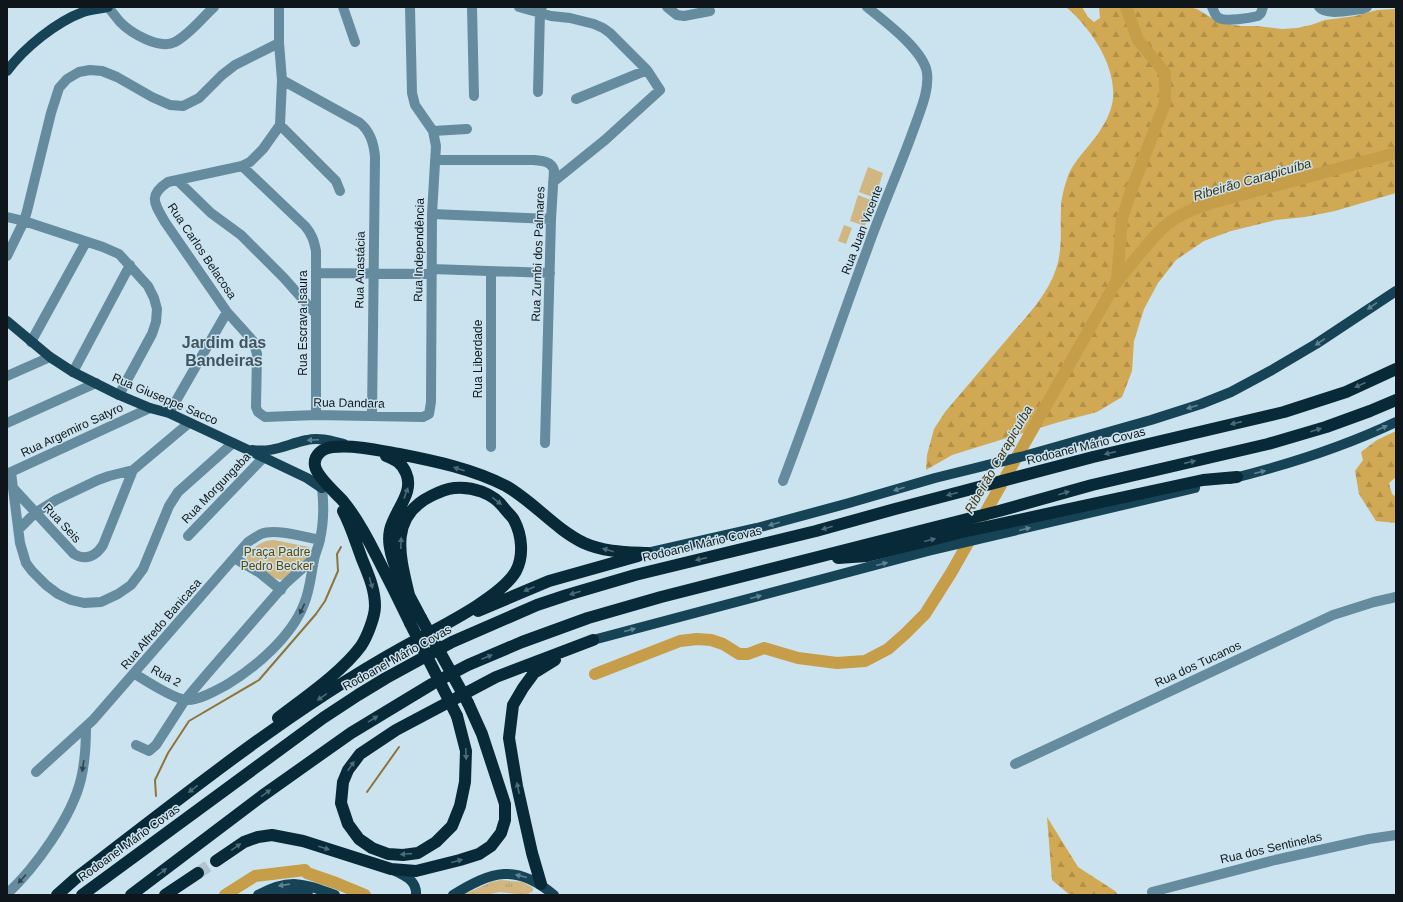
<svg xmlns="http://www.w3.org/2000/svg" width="1403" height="902" font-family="Helvetica,sans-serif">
<defs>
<pattern id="grass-tufts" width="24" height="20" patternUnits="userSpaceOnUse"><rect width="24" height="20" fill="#d1b682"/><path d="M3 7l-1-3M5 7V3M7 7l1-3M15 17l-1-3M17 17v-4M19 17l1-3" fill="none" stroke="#b29c70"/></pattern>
<pattern id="forest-firs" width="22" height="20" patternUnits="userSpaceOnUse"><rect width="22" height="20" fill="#d1a853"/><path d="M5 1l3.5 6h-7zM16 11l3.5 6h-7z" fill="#b29048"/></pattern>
</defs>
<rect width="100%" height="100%" fill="#cae3ef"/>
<path fill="url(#grass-tufts)" d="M501,880L523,882L533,888V891L526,895L500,892L485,895H463L491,882Z"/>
<path fill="url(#forest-firs)" d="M1066,7H1082L1088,17L1094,22L1100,18L1099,7H1188L1197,9L1210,17L1225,24L1241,26H1256L1282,29L1297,28L1311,25L1325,20L1355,16L1377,10L1396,9V193L1335,211L1305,217L1276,220L1231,231L1204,241L1176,260L1158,283L1144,309L1134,341L1132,371L1122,397L1097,412L1059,422L981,446L952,455L926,470L927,455L934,429L945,412C966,387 987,363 1008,338C1026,317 1047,296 1056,269C1063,248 1060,229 1061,209C1061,199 1064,188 1067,179C1073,160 1091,146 1101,129C1107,120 1112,109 1113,98C1116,65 1090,27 1066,7Z
M1396,431V477L1389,483L1392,494L1396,497V523L1376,521L1359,494L1355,471L1363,460L1361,452L1377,440Z
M1047,817L1078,867L1115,891L1118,895H1070L1052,880Z"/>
<path fill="#d1b682" d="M868,167L883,173L875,198L859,192Z
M858,195L873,201L865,226L850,221Z
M844,225L852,228L846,244L838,241Z
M274,540L309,547L311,554L293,572L281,580C267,577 256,566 246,558C255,546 260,541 274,540Z"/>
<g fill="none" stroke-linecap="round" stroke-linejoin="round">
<path stroke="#8f743a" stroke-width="2" d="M367,792L399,747
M156,796L155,780L168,753L189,721L259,680L316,614L325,601L338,571L337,554L341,547"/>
<path stroke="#c69d48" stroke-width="12" d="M1117,281L1122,219L1131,191L1165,103V73L1138,40L1126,7
M595,674L680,641L697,639L711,640L723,644L739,654H748L764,648L798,658L837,663L865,661L888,649L905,634L925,614L951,573L1115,284C1132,264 1147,242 1166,225C1179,214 1196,208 1211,203L1396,153
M225,895L255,876L305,870L307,873L336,883L365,895"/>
<path stroke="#aec4cf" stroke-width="12" stroke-dasharray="12 6" stroke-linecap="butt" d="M198,873L216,861"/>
<path stroke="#658b9e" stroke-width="10" d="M108,7C112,12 116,17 120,22C131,33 159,50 175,42C190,34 202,18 214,7
M279,7V43L282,80L280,125L263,149L250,162L242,166L168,182C147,196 155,204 165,222L227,312L253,341L257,354L256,407L258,412L265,417L316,415L423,417L429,414L431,402L432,214L436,146L433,131L415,105L412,93L410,7
M343,7L355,42
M472,7L474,96
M519,7L551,16L570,18L594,24L603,28L610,33L647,70L660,90L605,140L553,182
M667,7L677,15L684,16L710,11
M1212,7C1214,11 1215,16 1219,18C1226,22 1250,18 1258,16L1261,13L1263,7
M1319,7C1326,16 1351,10 1362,9L1367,7
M282,80L360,123C371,132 374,144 375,157L372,416
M538,92L540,12L542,7
M576,99L647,70
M280,125L336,181L340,191
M433,131L467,129
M435,160H534C542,161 551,161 554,170L551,219L545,443
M242,166L305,226C312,234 314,241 316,251V415
M177,180L211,213L241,235L284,278L315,313
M432,214L551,219
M7,217L24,221L103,247L119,254L148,286L154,298L157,309L156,322L152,334L119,395
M7,256L24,221L27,211L51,113L59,88L67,79L79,72L90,70L102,71L117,77L152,97L170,105L183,106L199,98L222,75L235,65L279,43
M432,269L550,273
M316,273L431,274
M31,342L86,242
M73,372L130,265
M7,376L50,357
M169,413L227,312
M7,423L96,383
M491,447V272
M11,472L13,488L74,554C86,561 96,556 103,545L133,470
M11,472L150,408
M783,481C813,403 839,325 868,247C883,205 902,163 917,120C922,106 929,89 927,73C924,50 884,21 867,7
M13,488L20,543L26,563L32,571L46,585L58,594L71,600L84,603L101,602L118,594L131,585L143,569L169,506L178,492L233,443
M19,529L35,513L56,500L98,480L109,476L133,470L189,423
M188,536L263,458
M234,558L260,573L281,590
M135,674C146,681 174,699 186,700C198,701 217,690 228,684C256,667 292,636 304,604C310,590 311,574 314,560C315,553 319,546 320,539C324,522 324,506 322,488
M136,745L149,751L156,745L185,700L207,674L286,583L314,558
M1015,764L1333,615L1374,602L1396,597
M36,772L93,720L248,542C253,539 257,536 261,534C275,528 305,537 320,540
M1152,892L1275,860L1369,839L1396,835
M7,894C35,868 72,817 81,779C85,762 86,745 86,727"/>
<path stroke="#174356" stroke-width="10" d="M7,71C24,48 56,22 83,12C91,9 100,9 108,7
M7,321L50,357L73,372L119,395L150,408L169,413L246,449L307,478L322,488
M252,450C274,453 287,444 307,440C319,437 332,441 344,444
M1230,479C1287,465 1343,447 1396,422
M647,553L757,528L849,503L935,478L1024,456L1151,420L1201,404L1231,392L1272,370L1316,344L1396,291
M593,640L928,551L1195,488
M393,870C405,876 417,880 416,895
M258,895C289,878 303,883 335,895
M276,895C287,892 297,892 308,895
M453,895C492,871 516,863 554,895"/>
<path stroke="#082937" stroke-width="12" d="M386,456C396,460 402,463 406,473C415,493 394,511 390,530C389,535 389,543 390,548C393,569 411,598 421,618
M838,558L867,556L963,532L1203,480L1237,477
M478,611L549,581L638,556
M410,623C399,600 388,578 376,555C367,537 357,518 343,501C336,493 317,477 315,466C313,455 323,448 333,447C355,445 377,450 399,454C435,461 473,469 506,486C534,502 555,529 584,543C604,552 626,552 647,553
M457,716L466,751L465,782L460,806L452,826L436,842L418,853L403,855L388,854L372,848L359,839L348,824L341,803L343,782L348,770L360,754L396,730L496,677L593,640
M278,718C305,697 341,673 361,646C367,637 375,617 375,606C375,589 368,574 362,559C356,543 351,526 343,511
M216,861L244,842L258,837L272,835L303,841L391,869L416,871L460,860L479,854L491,846L501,833L505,820V804L482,734L468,703
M541,884L532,853L517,786L509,738L513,705L523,688L534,673L555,660
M57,895L75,879C185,795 296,704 418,639C444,625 502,596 516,571C524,556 522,535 514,520C512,516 507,512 504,508C493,493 472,486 454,488C446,489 439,492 431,496C388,517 400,557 409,595
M82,895L323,718L358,695L386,678L452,642L537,605L567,595L635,575L816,531L895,509L1093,457L1284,412L1346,392L1396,369
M131,895L262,796L351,733L432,684L468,665L522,642L588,618L661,597L999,511L1092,485L1268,444L1326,427L1370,411L1396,400
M165,895L198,873"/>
<path stroke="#082937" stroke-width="12" d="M421,618L468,703
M410,623L457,716"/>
</g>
<defs><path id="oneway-solid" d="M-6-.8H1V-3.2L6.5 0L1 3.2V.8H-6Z"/></defs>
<g fill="#5f8393">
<use href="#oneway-solid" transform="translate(1372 306) rotate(146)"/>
<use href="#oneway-solid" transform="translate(1320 342) rotate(146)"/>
<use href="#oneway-solid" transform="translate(1192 407) rotate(162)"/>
<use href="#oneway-solid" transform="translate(1382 428) rotate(-24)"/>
<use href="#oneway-solid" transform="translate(313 440) rotate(177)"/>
<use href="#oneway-solid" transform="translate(1260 472) rotate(-14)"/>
<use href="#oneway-solid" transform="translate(899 489) rotate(163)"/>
<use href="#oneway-solid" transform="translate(774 524) rotate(164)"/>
<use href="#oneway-solid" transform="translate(1025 529) rotate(-14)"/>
<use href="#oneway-solid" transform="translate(882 564) rotate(-15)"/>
<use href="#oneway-solid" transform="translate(756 597) rotate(-15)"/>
<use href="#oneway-solid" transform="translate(630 630) rotate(-15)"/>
<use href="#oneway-solid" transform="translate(521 876) rotate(-166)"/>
<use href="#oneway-solid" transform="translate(284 885) rotate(172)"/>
</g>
<g fill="#4c6a77">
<use href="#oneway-solid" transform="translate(1360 385) rotate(156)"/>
<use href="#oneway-solid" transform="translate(1236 423) rotate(167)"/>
<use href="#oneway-solid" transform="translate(1316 430) rotate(-17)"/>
<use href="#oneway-solid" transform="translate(1110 453) rotate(167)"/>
<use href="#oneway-solid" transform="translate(1190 462) rotate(-13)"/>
<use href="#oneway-solid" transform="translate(459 469) rotate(-162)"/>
<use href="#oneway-solid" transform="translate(406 493) rotate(-70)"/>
<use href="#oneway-solid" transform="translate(1064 493) rotate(-16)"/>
<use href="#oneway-solid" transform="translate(952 494) rotate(165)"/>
<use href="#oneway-solid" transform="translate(497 501) rotate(37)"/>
<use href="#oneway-solid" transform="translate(827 528) rotate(164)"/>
<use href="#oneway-solid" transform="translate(930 540) rotate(-14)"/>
<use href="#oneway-solid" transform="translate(401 543) rotate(-88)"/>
<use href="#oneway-solid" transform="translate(608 550) rotate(-164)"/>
<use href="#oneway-solid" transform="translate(701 559) rotate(167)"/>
<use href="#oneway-solid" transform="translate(371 583) rotate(74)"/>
<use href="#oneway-solid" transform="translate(529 589) rotate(157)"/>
<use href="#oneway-solid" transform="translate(575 593) rotate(163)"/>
<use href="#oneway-solid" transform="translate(487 657) rotate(-23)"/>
<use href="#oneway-solid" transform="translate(322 697) rotate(146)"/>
<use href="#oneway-solid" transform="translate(373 719) rotate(-32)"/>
<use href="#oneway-solid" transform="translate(466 754) rotate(88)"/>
<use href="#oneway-solid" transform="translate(351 766) rotate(-55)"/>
<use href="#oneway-solid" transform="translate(518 788) rotate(-102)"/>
<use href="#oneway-solid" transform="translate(193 789) rotate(142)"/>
<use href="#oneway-solid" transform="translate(266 793) rotate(-36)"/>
<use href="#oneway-solid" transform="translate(236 847) rotate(-34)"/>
<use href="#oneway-solid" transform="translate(324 848) rotate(17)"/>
<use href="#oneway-solid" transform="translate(406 854) rotate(176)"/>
<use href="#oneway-solid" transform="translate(457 861) rotate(-15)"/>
<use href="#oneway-solid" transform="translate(162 872) rotate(-37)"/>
</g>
<g fill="#31454f">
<use href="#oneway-solid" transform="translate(302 609) rotate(116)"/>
<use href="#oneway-solid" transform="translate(83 766) rotate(99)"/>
<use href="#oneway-solid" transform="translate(22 879) rotate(132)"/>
</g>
<g text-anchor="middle" stroke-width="3" stroke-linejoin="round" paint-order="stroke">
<g font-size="12" fill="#0e161b" stroke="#cae3ef">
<text transform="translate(862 230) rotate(-69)" y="4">Rua Juan Vicente</text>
<text transform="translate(419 250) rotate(-89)" y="4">Rua Independência</text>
<text transform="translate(202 251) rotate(56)" y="4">Rua Carlos Belacosa</text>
<text transform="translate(538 254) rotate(-88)" y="4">Rua Zumbi dos Palmares</text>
<text transform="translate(360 270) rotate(-89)" y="4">Rua Anastácia</text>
<text transform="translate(303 323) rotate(-90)" y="4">Rua Escrava Isaura</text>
<text transform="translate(478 359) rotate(-90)" y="4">Rua Liberdade</text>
<text transform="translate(165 399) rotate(23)" y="4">Rua Giuseppe Sacco</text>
<text transform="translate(349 403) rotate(1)" y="4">Rua Dandara</text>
<text transform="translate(72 430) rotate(-25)" y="4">Rua Argemiro Satyro</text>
<text transform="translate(1086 446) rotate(-14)" y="4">Rodoanel Mário Covas</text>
<text transform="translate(216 488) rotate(-46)" y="4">Rua Morgungaba</text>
<text transform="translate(62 523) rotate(47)" y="4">Rua Seis</text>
<text transform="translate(702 544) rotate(-13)" y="4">Rodoanel Mário Covas</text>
<text transform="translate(161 624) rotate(-49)" y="4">Rua Alfredo Banicasa</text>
<text transform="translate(397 658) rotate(-29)" y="4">Rodoanel Mário Covas</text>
<text transform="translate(1198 664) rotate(-25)" y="4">Rua dos Tucanos</text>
<text transform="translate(166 676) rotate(28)" y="4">Rua 2</text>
<text transform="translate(129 843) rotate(-36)" y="4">Rodoanel Mário Covas</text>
<text transform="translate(1271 848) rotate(-13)" y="4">Rua dos Sentinelas</text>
</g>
<g font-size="12" fill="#624600" stroke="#cae3ef">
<text x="277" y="556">Praça Padre<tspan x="277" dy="14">Pedro Becker</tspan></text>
</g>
<g font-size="13" font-style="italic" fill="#42310c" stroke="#cae3ef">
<text transform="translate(1252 179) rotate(-16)" y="5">Ribeirão Carapicuíba</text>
<text transform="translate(998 459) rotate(-60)" y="5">Ribeirão Carapicuíba</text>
</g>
<g font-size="16" font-weight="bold" fill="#3f545f" stroke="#cae3ef">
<text x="224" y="348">Jardim das<tspan x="224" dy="18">Bandeiras</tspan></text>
</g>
</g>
<rect width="1403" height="902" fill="none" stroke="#0e161b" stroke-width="16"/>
</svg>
